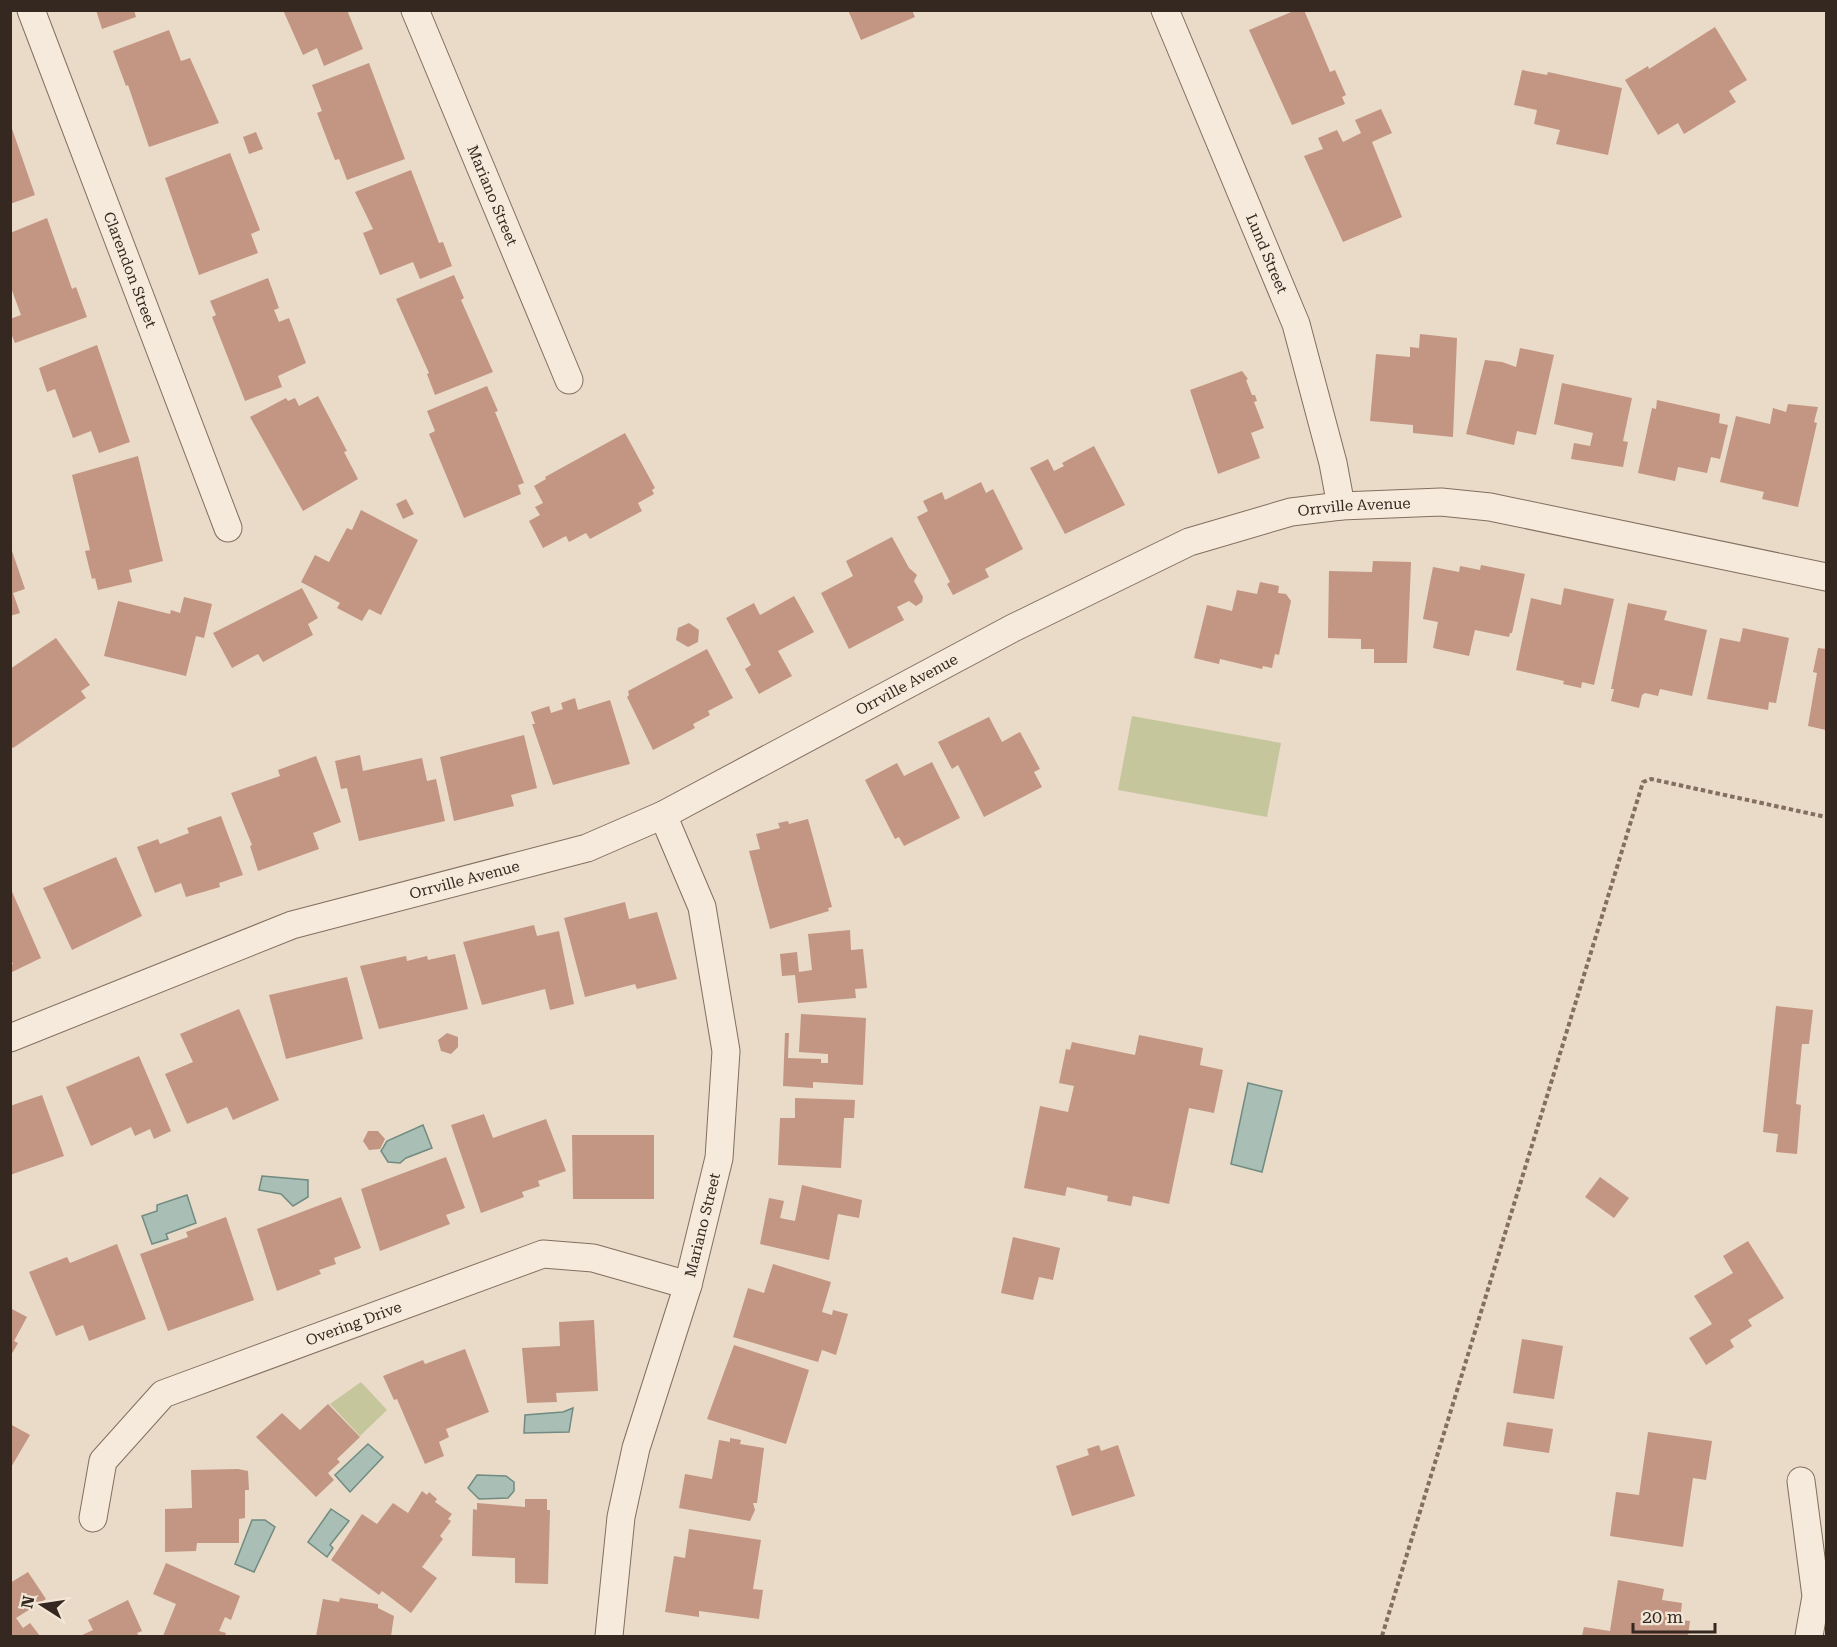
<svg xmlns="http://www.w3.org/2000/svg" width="1837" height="1647" font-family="'Roboto Serif',serif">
<rect width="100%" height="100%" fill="#e9dbc8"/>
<path fill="#c6c69d" d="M1132,716L1281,743L1267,817L1118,790Z
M361,1382L387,1410L360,1436L330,1404Z"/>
<path fill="#a9beb5" stroke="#708b81" stroke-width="1.5" d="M1248,1083L1282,1091L1262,1172L1231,1164Z
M423,1125L432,1148L406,1158L400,1163L388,1162L381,1151L387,1141Z
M262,1176L308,1180V1197L293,1206L281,1194L259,1190Z
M187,1195L196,1223L166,1234L168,1239L152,1244L142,1216L157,1211V1205Z
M573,1408L569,1432L524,1433L525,1415L563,1412Z
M368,1444L383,1457L350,1492L335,1475Z
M477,1475L506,1476L514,1482V1491L508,1498L479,1499L468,1488Z
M331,1509L349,1521L330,1545L333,1548L327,1557L308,1542Z
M252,1520H265L275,1527L254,1572L235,1564Z"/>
<path fill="#c39583" d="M96,10H134L136,17L102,29Z
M283,10H347L363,49L324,66L317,48L303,55Z
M848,10H912L915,17L861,40Z
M1296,10H1304L1330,72L1335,70L1346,95L1342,97L1345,104L1292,125L1249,30Z
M1715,27L1747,80L1729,91L1736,102L1684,134L1678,123L1658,135L1625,80L1648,66L1649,69Z
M169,30L181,61L190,58L219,123L149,147L128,85L126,86L113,51Z
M369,63L405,159L347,180L339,159L335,160L317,113L322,111L312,85Z
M1522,70L1547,75L1548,72L1622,88L1608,155L1556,144L1560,130L1534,124L1537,110L1514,105Z
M1381,109L1392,133L1372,142L1402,217L1343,242L1304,156L1323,149L1318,138L1337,130L1343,142L1361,133L1355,120Z
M10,123L35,195L10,204Z
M256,132L263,149L249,154L243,137Z
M230,153L260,230L251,234L258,253L199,275L165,178Z
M411,170L439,243L443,242L452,266L420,279L413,262L380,275L363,233L373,229L355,192Z
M47,218L72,289L76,287L87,317L15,343L10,331V319L21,315L10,285V233Z
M454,275L464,298L461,300L493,372L435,395L427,374L429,373L396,299Z
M268,278L279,308L274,310L279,322L289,318L306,363L278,376L282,387L245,401L212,317L216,315L210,301Z
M1420,334L1457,338L1453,437L1413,433V425L1370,421L1376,354L1410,357V347L1419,348Z
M97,345L130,442L99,453L91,431L73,438L55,389L47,392L39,368Z
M1520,348L1554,355L1536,435L1517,431L1514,445L1466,434L1485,360L1502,362L1516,367Z
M1242,371L1248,379L1246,380L1252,395H1255L1257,401L1254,402L1264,428L1251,433L1260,458L1218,474L1190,390Z
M1562,383L1632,398L1623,441L1628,442L1623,467L1571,459L1574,443L1590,446L1593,433L1554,424Z
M487,386L498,411L495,412L524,483L518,485L521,494L464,518L429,434L435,431L427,411Z
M318,396L347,451L344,452L358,479L303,511L250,417L286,398L288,401L295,398L299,406Z
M1657,400L1720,414L1719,423L1728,425L1720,459L1711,457L1707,473L1678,467L1675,481L1638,473L1652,408L1656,409Z
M1788,404L1818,407L1814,422L1817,423L1798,507L1762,499L1764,492L1720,482L1736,416L1770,424L1773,408L1786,412Z
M625,433L655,488L652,490L654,494L638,503L642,511L590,539L586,533L569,542L566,536L543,548L529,521L540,515L535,507L543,503L534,486L546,479L545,477Z
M1094,446L1125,505L1065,534L1030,468L1048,459L1054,471L1064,466L1062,463Z
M138,456L163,561L129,570L132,582L98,590L95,578L92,579L85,551L90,550L72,475Z
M981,482L986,493L993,489L1023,549L985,569L989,577L953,595L947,584L950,582L917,517L928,511L923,501L942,492L945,500Z
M406,499L414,514L403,519L396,504Z
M361,510L418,540L381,615L369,609L362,621L337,608L340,603L301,582L315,555L329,562L347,528L352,530Z
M892,537L909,568L917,575L914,581L923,597L922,602L916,606L909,601L897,607L904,620L849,649L821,593L853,576L846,561Z
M11,548L25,589L13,593L20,613L10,616Z
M1373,561L1411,562L1407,663H1374V649H1361V639L1328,638L1329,571L1372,572Z
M1481,565L1525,574L1512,633H1510L1509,637L1475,630L1469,656L1433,648L1438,622L1423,619L1433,567L1459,572L1460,566L1480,570Z
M1260,582L1279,586L1278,593L1286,594L1291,601L1279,655L1275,654L1272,668L1263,666L1262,669L1220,659L1219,664L1194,658L1207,605L1232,611L1237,590L1257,594Z
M302,588L318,618L308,624L313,635L263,662L258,654L232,668L213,633Z
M1564,588L1614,599L1594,685L1582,682L1581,688L1563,684L1564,681L1516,670L1531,598L1561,605Z
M794,596L814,632L778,651L792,676L759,694L745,669L751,665L726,618L754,603L760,615Z
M184,597L212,604L204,638L196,636L186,676L104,656L118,601L170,614L171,610L180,613Z
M1628,603L1667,611L1664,620L1707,630L1692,696L1660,689L1658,696L1645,693L1642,695L1639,708L1611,701L1614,689H1611Z
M689,623L699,630L698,642L688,647L676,640L678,628Z
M1743,628L1789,638L1776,703L1769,702L1768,710L1707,699L1720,638L1740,642Z
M56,638L90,685L81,691L86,698L13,748L10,745V669Z
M1818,648L1826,649V730L1808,726L1817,673L1813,672Z
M707,649L733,698L708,711L710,715L693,724L695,728L653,750L627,697L629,695L628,691Z
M575,698L578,710L610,700L630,764L553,785L532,724H535L531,712L549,706L551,713L563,709L561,703Z
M989,717L1002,742L1020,732L1040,769L1034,772L1042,787L984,817L958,765L952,769L938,742Z
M524,735L537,788L511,795L514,806L454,821L440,757Z
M360,755L363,771L422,758L427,781L436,779L445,821L359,841L347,788L341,789L335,761Z
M316,756L341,822L313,833L319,849L258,871L250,846L252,845L231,793L280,776L278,770Z
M932,762L960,818L904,846L899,837L895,839L865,780L897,763L904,776Z
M221,816L243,875L219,883L220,887L186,897L181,883L155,893L137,847L158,839L160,844L189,833L187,828Z
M808,819L832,907L828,908L829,911L770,929L749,851L760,849L756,834L780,828L778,823L788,821L789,824Z
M116,857L142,916L72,950L43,888Z
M10,887L41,958L10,973V965L13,964L10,958Z
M625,902L629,919L657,912L677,979L637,989L635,984L585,997L564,918Z
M534,925L537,936L559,931L574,1004L550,1010L545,989L482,1005L463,942Z
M850,930L851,950L863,949L867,988L855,989L856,998L798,1003L795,975L782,976L780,954L797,952L799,972L812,970L808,934Z
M455,954L468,1009L379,1029L360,966L406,956L407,961L427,956L428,960Z
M347,977L363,1039L286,1059L269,995Z
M1776,1006L1813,1010L1809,1044H1802L1796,1104L1801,1105L1797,1154L1776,1152L1778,1134L1763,1132Z
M239,1009L279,1100L233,1120L227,1107L187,1124L165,1074L193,1062L180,1034Z
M801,1014L866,1018L863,1085L813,1082V1088L783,1086L785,1033H789L788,1058L821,1059V1063H828V1054L799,1052Z
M447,1033L458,1037V1047L451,1054L441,1051L438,1040Z
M1139,1035L1203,1048L1200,1065L1223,1070L1214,1113L1189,1108L1169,1204L1133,1196L1131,1206L1107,1201L1108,1196L1067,1187L1065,1196L1024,1188L1040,1106L1068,1112L1074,1086L1059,1083L1066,1049L1070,1050L1072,1042L1135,1055Z
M139,1056L171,1131L154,1139L150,1129L135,1136L131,1127L91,1146L66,1087Z
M42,1095L64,1156L10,1175V1106Z
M795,1098L855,1100L854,1118H844L841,1168L778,1165L780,1118H795Z
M484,1114L493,1138L546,1119L566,1171L538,1181L540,1186L522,1192L524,1197L481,1213L451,1125Z
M368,1131H378L385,1139L380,1149L369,1150L363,1141Z
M572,1135H654V1199H573Z
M446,1157L465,1208L446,1215L450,1224L380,1251L361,1189Z
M1600,1177L1629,1198L1614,1218L1585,1197Z
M802,1185L862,1200L859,1218L838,1214L829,1260L760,1244L769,1198L784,1201L780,1218L795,1221Z
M341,1197L361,1248L334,1258L336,1264L319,1270L321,1274L277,1291L257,1229Z
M226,1217L254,1300L168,1331L140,1254L188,1237L186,1232Z
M1013,1237L1060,1248L1053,1280L1039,1277L1033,1300L1001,1293Z
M1748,1241L1784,1298L1748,1320L1752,1326L1730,1340L1734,1347L1706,1365L1689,1338L1712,1324L1694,1296L1733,1273L1723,1256Z
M117,1244L146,1319L89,1341L83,1325L56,1336L29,1272L67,1257L70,1263Z
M773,1264L831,1282L822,1312L832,1315L833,1310L848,1314L836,1355L822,1350L818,1362L733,1337L748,1288L764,1293Z
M10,1308L27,1317L14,1341L18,1343L10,1357Z
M594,1320L598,1391L556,1393L557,1402L527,1403L522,1348L560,1346L559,1322Z
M1522,1339L1563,1346L1554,1399L1513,1393Z
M734,1345L809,1370L786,1444L707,1419Z
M465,1349L489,1412L446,1429L449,1437L439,1442L444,1456L425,1464L397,1399L394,1400L383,1376L423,1360L425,1364Z
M328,1404L360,1437L337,1459L340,1462L328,1473L334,1480L316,1497L256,1437L282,1413L300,1430Z
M1507,1422L1553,1429L1549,1453L1503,1446Z
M10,1424L30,1435L10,1469Z
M1648,1432L1712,1441L1706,1480L1693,1478L1683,1547L1610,1536L1616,1492L1639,1495Z
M730,1438L741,1440L740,1444L764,1448L757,1503H753L755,1510L750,1521L679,1508L685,1474L712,1479L719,1440L730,1442Z
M1099,1445L1101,1451L1118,1445L1135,1496L1072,1516L1056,1466L1089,1455L1087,1449Z
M238,1469L248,1471L249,1490H245V1518L239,1519V1543H197L196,1551L165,1552V1509L192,1508L191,1470Z
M422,1491L427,1495L429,1492L437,1499L435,1502L452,1514L448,1519L451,1521L440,1536L443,1539L422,1567L437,1578L411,1613L382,1591L379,1595L331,1560L362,1514L377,1524L393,1503L408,1513Z
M525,1499H547V1510H550L548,1584L515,1583V1558L472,1556L473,1509L477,1510V1503L525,1507Z
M689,1529L761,1540L753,1589L763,1590L759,1619L699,1611V1617L665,1612L674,1556L685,1558Z
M166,1563L240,1596L231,1620L225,1617L219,1631L226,1633L225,1636H163L176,1604L153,1594Z
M28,1572L46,1599L16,1618L23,1628L30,1623L40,1636H10V1583Z
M1618,1580L1664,1589L1662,1600L1682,1603L1680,1620L1690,1621L1688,1636H1582L1584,1627L1610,1631Z
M340,1598L378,1604V1608L394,1616L391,1636H316L323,1599L339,1602Z
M128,1600L142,1631L137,1633L139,1636H80L93,1630L88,1620Z"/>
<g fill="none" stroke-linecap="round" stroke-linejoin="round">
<g stroke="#836e5f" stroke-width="29">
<g id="street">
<path id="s1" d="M31,10L228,528"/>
<path id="s2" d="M415,10L569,380"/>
<path id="s3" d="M1165,10L1296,324L1333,463L1341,506"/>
<path id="s4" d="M10,1038L292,925L587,848L663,815L1013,628L1189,542L1291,512L1341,506L1441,502L1490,507L1826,577"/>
<path d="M1801,1481L1816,1596L1809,1636"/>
<path id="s5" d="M93,1518L103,1461L163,1394L543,1254L593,1258L688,1285"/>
<path id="s6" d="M609,1636L621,1517L636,1448L688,1285L719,1158L726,1051L702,907L663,815"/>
</g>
</g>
<path stroke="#836e5f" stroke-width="4" stroke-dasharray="4.5 3" stroke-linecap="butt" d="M1382,1636L1643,782L1651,779L1826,817"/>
<use href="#street" stroke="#f5eadb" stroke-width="27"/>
</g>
<g text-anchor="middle" stroke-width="4.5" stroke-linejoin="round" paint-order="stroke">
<g font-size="15" fill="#352821" stroke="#f2e6d7">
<text dy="5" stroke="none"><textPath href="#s2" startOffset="201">Mariano Street</textPath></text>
<text dy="5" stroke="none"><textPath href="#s3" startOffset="264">Lund Street</textPath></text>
<text dy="5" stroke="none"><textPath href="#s1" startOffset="278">Clarendon Street</textPath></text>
<text dy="5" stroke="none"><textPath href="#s4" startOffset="1454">Orrville Avenue</textPath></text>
<text dy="5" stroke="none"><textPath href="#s4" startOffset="968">Orrville Avenue</textPath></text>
<text dy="5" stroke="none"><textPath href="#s4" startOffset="482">Orrville Avenue</textPath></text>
<text dy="5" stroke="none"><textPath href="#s6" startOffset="423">Mariano Street</textPath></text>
<text dy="5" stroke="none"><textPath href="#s5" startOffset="351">Overing Drive</textPath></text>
</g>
</g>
<rect width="1837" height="1647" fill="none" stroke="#352821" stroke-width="24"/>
<g transform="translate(42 1605) rotate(282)" stroke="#f2e6d7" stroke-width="4.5" paint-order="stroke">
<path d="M0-4.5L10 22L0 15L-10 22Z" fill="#352821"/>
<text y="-9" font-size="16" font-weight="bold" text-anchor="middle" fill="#352821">N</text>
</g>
<path d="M1633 1623v9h82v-9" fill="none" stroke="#352821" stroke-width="3"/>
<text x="1642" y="1623" font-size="18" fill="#352821" stroke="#f2e6d7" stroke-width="4.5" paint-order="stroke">20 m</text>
</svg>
